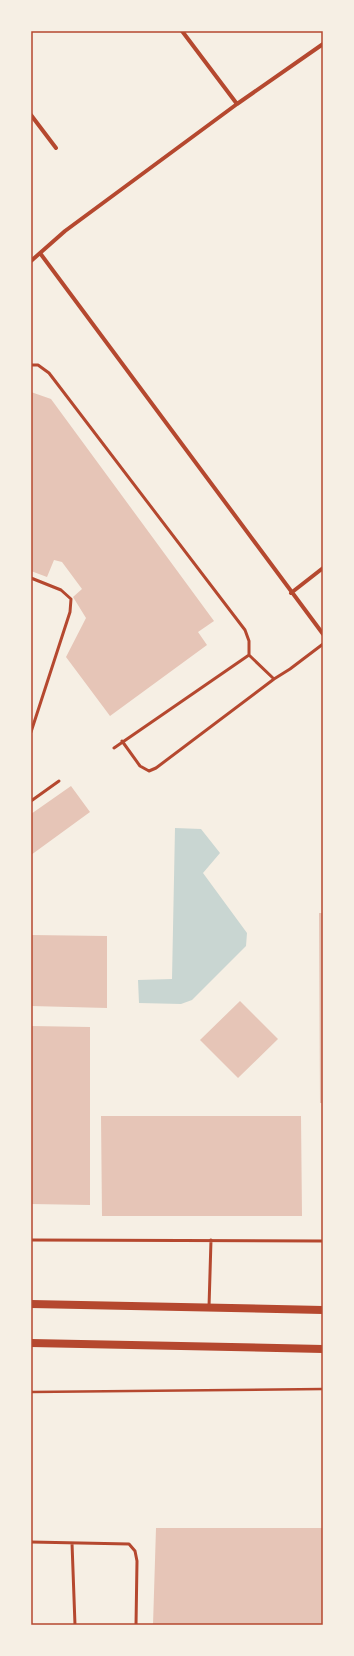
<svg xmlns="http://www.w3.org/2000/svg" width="354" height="1656" font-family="Bitter,serif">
<rect width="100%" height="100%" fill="#f6efe4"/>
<path fill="#c9d6d2" d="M175,828L201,829L220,853L203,873L247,933L246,946L192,1000L181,1004L139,1003L138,980L172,979Z"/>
<path fill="#e6c5b7" d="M31,392L51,399L214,621L198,632L207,645L110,716L66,657L86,618L73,597L82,589L62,562L54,560L47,577L31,571Z
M71,786L90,812L31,855V814Z
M319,913H323V1103H320Z
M31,935L107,936V1008L31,1006Z
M240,1001L278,1039L238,1078L200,1040Z
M31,1026L90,1027V1205L31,1204Z
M101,1116H301L302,1216H102Z
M156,1528H323V1625H153Z"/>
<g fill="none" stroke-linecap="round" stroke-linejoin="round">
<path stroke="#b5482f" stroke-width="2.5" d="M31,1392L323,1389"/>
<path stroke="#b5482f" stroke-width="3" d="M31,365H38L49,373L245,630L249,641V655L114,748
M31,578L61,590L71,599L70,612L31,732
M249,655L274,679
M122,741L140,766L149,771L156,768L274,679L290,669L323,644
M31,801L59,781
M31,1240L323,1241
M209,1307L211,1240
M31,1542L129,1544L135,1551L137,1561L136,1625
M72,1543L75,1625"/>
<path stroke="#b5482f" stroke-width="4" d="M182,31L237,104
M31,115L56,148
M40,253L323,634
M31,261L65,231L237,104L323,44
M291,593L323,568"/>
<path stroke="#b5482f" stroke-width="8" d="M31,1304L323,1310
M31,1343L323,1349"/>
</g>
<rect width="354" height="1656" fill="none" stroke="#f6efe4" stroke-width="64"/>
<rect x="32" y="32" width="290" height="1592" fill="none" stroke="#b5482f" stroke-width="1.5"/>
</svg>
